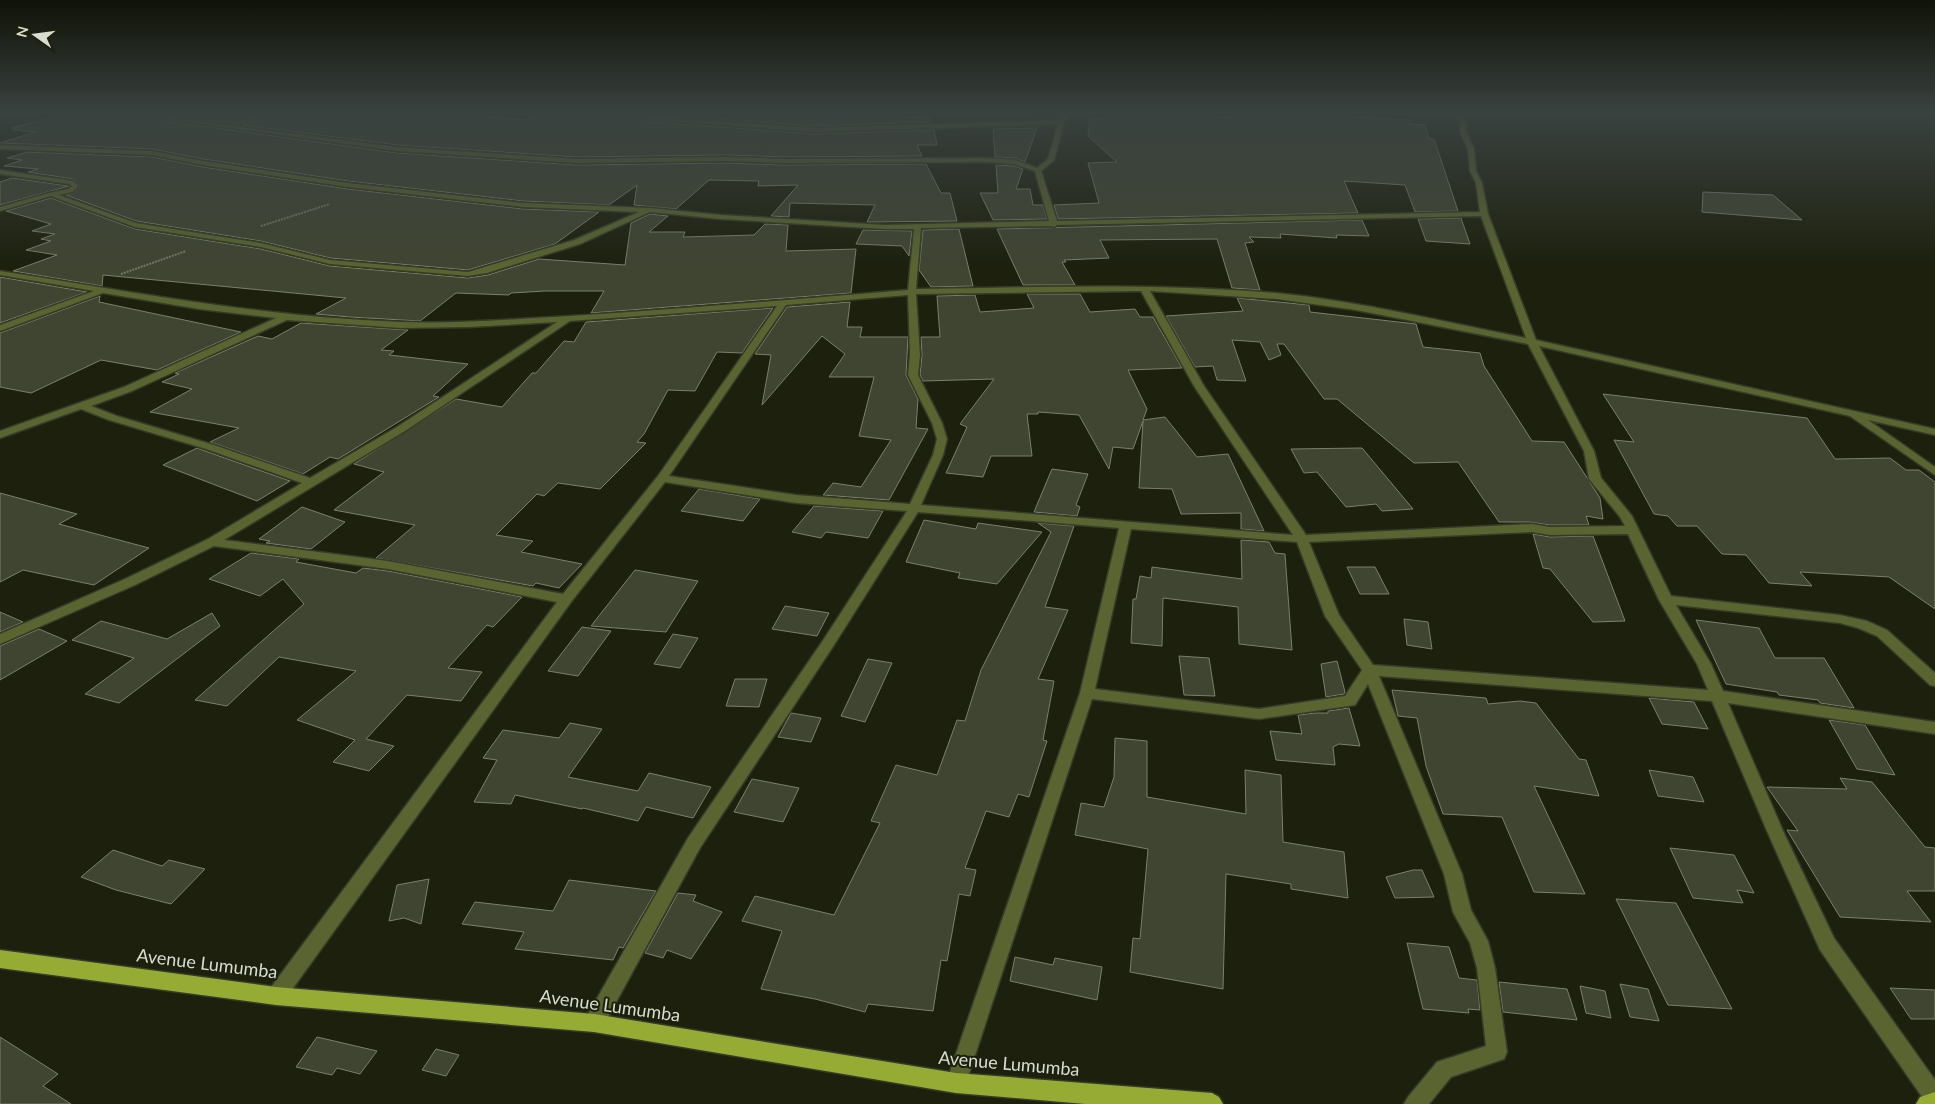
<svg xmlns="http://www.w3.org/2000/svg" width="1935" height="1104" font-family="Lato,sans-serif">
<rect width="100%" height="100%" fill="#1c200d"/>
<path fill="#404532" stroke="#7a806b" d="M69,113H120L122,115L397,153L576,165L727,163L784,165L926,164L941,193H950L957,221L867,222L875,205L790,203L789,217L771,216L798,185L758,186L759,181L709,180L676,209L634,205L637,185L609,205L523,201L348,181L203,159L152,149L0,143L35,132L13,130L12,128Z
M147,113H266L232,121L230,123Z
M283,113H455V114L526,120L546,113H608L610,115L642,121L813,134L934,130L937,145H917L922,156L784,157L727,155L576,157L397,145L242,125L281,115Z
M630,113H828L930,118L932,122L813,126Z
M1112,113L1170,117L1171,114L1238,118L1234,113H1331L1335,116L1408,120L1409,124L1425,125L1429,139H1434L1458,211L1415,212L1405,185L1344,181L1358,213L1058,219L1054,205L1099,203L1088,163L1117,162L1088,136L1090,118L1109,119Z
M1037,128L1025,162L1015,158L995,157L993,129Z
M27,152L152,157L203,167L348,189L523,209L599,212L555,244L468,270L330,258L261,241L136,221L66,195L73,193L79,188V184L73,179L28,172L38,169L4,166L22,160L7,158Z
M996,165L1014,166L1023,169L1016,189H1030L1033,205H1043L1047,219L993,220L980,193H998Z
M12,178L68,186H69L0,205V182Z
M1703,192L1773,195L1802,220L1702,212Z
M51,198L135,229L261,249L330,266L468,278L488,275L539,259L625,265L631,223L650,214L668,216L649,232H685L683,237L754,235L765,224L788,225L786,251L856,249L851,293L591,313L604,291H545L511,293L509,295L456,293L420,321L350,317L316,314L346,298L103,275L102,286L13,271L57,255L26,250L51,241L41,239L55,234L32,231L51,224L6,211Z
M1461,218L1470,244L1426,241L1418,219Z
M1362,220L1369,236L1336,235L1337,238L1280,234L1281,238L1249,237L1254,242L1245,243L1260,290L1232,288L1217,239L1100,240L1109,258L1064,260L1066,262H1062L1075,285H1023L997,229Z
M959,229L973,286L931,287L919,270L923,230Z
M863,230L912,231L909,256L902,246L856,244Z
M0,277L87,292L0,323Z
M1027,294H1080L1090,312L1135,309L1140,317H1153L1182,368L1128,370L1147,409L1143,420L1165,417L1197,457L1228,454L1264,531L1241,529V513L1181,514L1172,489L1139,488L1143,421L1133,449L1113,447L1109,469L1079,415L1038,412V414H1027L1032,456H991L983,477L946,473L967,427L960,424L994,379L923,381L920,375L922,355L921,337H940L937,296L975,295L980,312L1034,308Z
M100,296L99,302L241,332L157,370L101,360L31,393L0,387V333Z
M1237,298L1309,305L1310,312L1416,324L1423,347L1480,353L1484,366L1532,441L1564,442L1600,498L1603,519L1586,516L1589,525H1550L1529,522H1499L1458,462L1414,463L1337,399H1324L1284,344H1277L1281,355L1269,360L1260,342L1232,340L1246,381L1217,380L1213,366L1195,367L1166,316L1243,311Z
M850,302L847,327H862L860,337H908L906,375L918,399L916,428L928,429L889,500L823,495L833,483L861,487L891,440L859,436L874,377H829L845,354L822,336L762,405L771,355L755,354L787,307Z
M773,308L742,353L717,352L695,391L668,390L644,434L637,442L646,443L600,489L558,483L544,496L537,494L496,535L533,541L521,552L582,564L559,588L536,583L533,586L376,558L415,525L334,510L384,472L354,464L456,399L502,407L532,373H536L564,341L574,342L586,322Z
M301,323L408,330L381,350L394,351L389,355L468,364L433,396L439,397L338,459L330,457L303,474L210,442L239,428L150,412L192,389L162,382L179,374L175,373L258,336L272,339Z
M1603,394L1807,418L1835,459L1890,458L1906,470H1919L1935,482V609L1889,577L1800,572L1812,586L1769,583L1746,555L1722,554L1697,526H1677L1668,516L1654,514L1614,440L1634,442Z
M197,448L205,451L290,481L257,501L163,465Z
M1362,448L1413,509L1382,511L1376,504L1346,507L1317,472L1304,473L1291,449Z
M1052,469L1088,474L1076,505L1080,507L1077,516L1034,512Z
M699,489L760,499L743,521L681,511Z
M0,493L77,514L59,524L149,548L94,585L23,570L0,582Z
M814,506L883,511L868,538L826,532L821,538L792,532Z
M302,507L345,522L311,549L266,543L270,541L259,539Z
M924,520L976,529L978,523L1042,532L997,584L958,578L960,573L906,562Z
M1038,523L1074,526L1045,607L1068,610L1038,679L1054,681L1043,740L1047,741L1029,797L1018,794L1009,817L986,811L965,868L976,870L970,896L959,894L947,961L941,960L933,1011L868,1004L865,1012L815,999L761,989L782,931L742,921L755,896L834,915L880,823L871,821L896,765L937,775L957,720L965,721L981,670L1051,532Z
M1533,534L1550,537L1593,536L1625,621L1593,622L1550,569L1543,568Z
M1241,540L1269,542L1275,553L1285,554L1292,650L1239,644L1238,607L1163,598L1162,646L1131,643L1133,599H1136L1140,576L1151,578L1152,567L1242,579Z
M251,553L299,559L296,562L356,573L363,568L388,571L522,597L493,627L487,625L448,668L482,672L461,701L407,695L366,739L394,746L369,771L333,762L355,740L297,720L356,671L279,657L227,706L195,700L304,604L283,579L260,596L209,579Z
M1347,567H1375L1389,594H1360Z
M635,570L698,581L666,632L591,626Z
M785,606L829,613L817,636L772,629Z
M0,612L23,622L0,632Z
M212,613L220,626L119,703L85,694L134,658L72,640L101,621L167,639Z
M1404,619L1428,622L1432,649L1407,645Z
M1696,620L1759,628L1775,658H1824L1854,708L1820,703L1818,700L1779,695L1777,692L1726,684Z
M582,627L611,631L578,676L548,671Z
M39,629L67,641L0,680V646Z
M673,634L698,638L680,668L654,664Z
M1179,656L1209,658L1215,696L1184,695Z
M868,659L892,663L865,722L841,716Z
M1337,661L1345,692L1344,694L1326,697L1321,664Z
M735,679H767L759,707L726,706Z
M1392,690L1486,698L1488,704L1520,701L1536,703L1579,759L1586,760L1599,796L1534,786L1585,894L1534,892L1502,817L1443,814L1426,766L1417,718L1398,716Z
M1649,698L1694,702L1708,729L1662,724Z
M1349,708L1360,746L1339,744L1333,747L1335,765L1276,760L1270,731L1302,734L1298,715L1316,713H1328V711Z
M791,713L821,718L811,742L778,737Z
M1829,720L1865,725L1895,775L1857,769Z
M570,723L602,729L568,777L638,791L649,773L711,787L693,818L646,807L638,821L583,808L582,809L515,795L511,804L474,802L497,760L483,758L503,730L559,738Z
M1115,738L1147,741V797L1246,814L1245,770L1281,775L1283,842L1344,852L1348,898L1291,889V884L1226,874L1223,989L1130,972L1133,938L1140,939L1148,849L1075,835L1081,803L1104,807L1114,777Z
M1649,770L1693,777L1704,802L1658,796Z
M1840,778L1872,782L1925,847L1935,848V891H1907L1931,922L1840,917L1787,830L1798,831L1767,787L1847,789Z
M752,779L799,788L783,822L734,812Z
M1670,848L1734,855L1754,893L1737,890L1743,903L1693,898Z
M113,850L162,866L169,860L205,869L171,904L116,890L81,877Z
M1413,870H1422L1434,897L1395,898L1386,877Z
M429,879L421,924L404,918L389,921L397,885Z
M569,880L656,891L623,948L619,947L613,960L515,949L524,932L462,924L475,902L553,911Z
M678,893L696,895L693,901L722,912L691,959L667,950L663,958L645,953Z
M1616,899L1676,903L1732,1009L1668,1005Z
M1407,943L1449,947L1459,978L1477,980L1480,1010L1468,1009L1469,1013L1423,1009Z
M1015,957L1053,965L1055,958L1102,967L1097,1000L1010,981Z
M1499,982L1567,989L1577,1020L1503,1012Z
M1620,984L1648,989L1659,1021L1630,1017Z
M1580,986L1605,991L1611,1018L1586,1013Z
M1890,988L1935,990V1019H1911Z
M0,1037L58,1074L43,1086L71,1104H0Z
M317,1037L377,1051L360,1074L337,1068L332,1075L296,1067Z
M436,1049L459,1055L446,1076L422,1070Z"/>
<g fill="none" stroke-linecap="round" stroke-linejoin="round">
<g stroke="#363a28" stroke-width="3">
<path id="minor" d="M122,113H135L397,147L576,159L727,157L784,159L987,158L1015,160L1037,168L1048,159L1058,124L813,132L642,119L610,113L813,128L1059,120L1063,113H1069L1064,122L1054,160L1041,171L1057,221L1480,212L1476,183L1470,171L1468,149L1460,132L1461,123L1453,113H1459L1467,123L1466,132L1474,149L1476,171L1482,183L1488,214L1536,340L1935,429V435L1868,420L1935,467V475L1850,416L1539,346L1594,451L1601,478L1632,516L1671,596L1840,615L1867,621L1887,630L1935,673V686L1930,685L1877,636L1858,628L1840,623L1676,605L1711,664L1723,691L1935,722V734L1728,703L1783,831L1834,938L1935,1080V1104H1927L1820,950L1767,831L1712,701L1379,676L1462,874L1471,910L1488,941L1495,968L1507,1052L1504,1059L1451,1077L1429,1104H1404L1408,1097L1437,1062L1486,1046L1477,968L1470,943L1453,912L1444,874L1368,684L1355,705L1259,719L1092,699L966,1083L963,1090L956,1093L949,1090L946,1083L1080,693L1119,528L918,512L834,645L700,848L601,1030L594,1032L587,1030L584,1023L587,1016L688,838L824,639L907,511L796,503L665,482L571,602L283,1002L276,1005L269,1002L266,996L269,990L557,602L388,569L214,546L135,585L0,644V634L125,579L208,539L302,483L206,449L109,420L81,409L0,438V431L124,387L276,318L199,309L103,293L0,331V325L94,291L0,275V271C133,292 265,317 400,322C456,324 513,319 570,316C683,309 795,299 908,290L914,229H885L721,219L650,212L580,244L487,273L468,276L330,264L261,247L135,227L51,196L0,211V207L49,193L68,189L72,186L69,184L0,174V170L73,181L78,185V187L72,192L59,195L136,223L261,243L330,260L468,272L574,240L639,212L523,207L348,187L203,165L152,155L0,149V145L152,151L203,161L348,183L523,203L650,208L721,215L885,225L1049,221L1035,171L1014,164L987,162L784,163L727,161L576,163L397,151ZM1481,216L1526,338C1443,322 1360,301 1276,293C1156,283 1036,287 916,289L921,228L1051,226L1054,227L1057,225ZM1141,291L1194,386L1293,535L921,505L943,455L947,439L942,423L918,375L920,355L916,294ZM1150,291L1277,299L1356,310L1528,344L1584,451L1589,479L1620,517L1625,526L1550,527L1532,524L1306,535L1204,386ZM908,295L910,355L908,375L932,423L937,439L933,455L910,504L796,495L669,476L786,305ZM777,306L658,476L563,594L388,561L224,540L405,431L570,321ZM287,320L401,328L470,327L557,322L397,427L310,478L214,445L117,416L91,406L132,391ZM1131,529L1297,542L1325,616L1362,670L1345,696L1259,709L1095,689ZM1532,532L1550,535L1628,534L1659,600L1697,664L1708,690L1373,665L1339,615L1309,542Z
M272,113H281L235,125L232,123Z"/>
</g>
<g stroke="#363a28" stroke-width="3">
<path id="major" d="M0,950L276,987L594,1014L956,1073L1212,1093L1219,1097L1223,1104H1085L956,1093L594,1032L276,1005L0,968Z
M1935,1092V1104H1916L1920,1097Z"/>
</g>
<path stroke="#737767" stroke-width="2" stroke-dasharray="2 1" stroke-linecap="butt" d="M261,226L330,204
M121,274L186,251"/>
<use href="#minor" fill="#596430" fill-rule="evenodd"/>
<use href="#major" fill="#95ab34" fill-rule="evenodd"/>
</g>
<linearGradient id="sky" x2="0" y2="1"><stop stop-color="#0f1207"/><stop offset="0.42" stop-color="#3a4240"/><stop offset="1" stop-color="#3a4240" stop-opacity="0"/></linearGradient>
<rect width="1935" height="267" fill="url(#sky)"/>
<g text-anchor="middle" stroke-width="4" stroke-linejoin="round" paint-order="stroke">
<g font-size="18" fill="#d9ddd1" stroke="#1c200d">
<text transform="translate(207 964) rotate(7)" y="6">Avenue Lumumba</text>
<text transform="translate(610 1006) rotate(8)" y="6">Avenue Lumumba</text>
<text transform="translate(1009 1064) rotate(5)" y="6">Avenue Lumumba</text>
</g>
</g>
<g transform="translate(35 35) rotate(284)" stroke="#1c200d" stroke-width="4" paint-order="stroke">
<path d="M0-4L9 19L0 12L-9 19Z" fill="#d9ddd1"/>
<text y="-8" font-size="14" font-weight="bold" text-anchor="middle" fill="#d9ddd1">N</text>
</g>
</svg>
